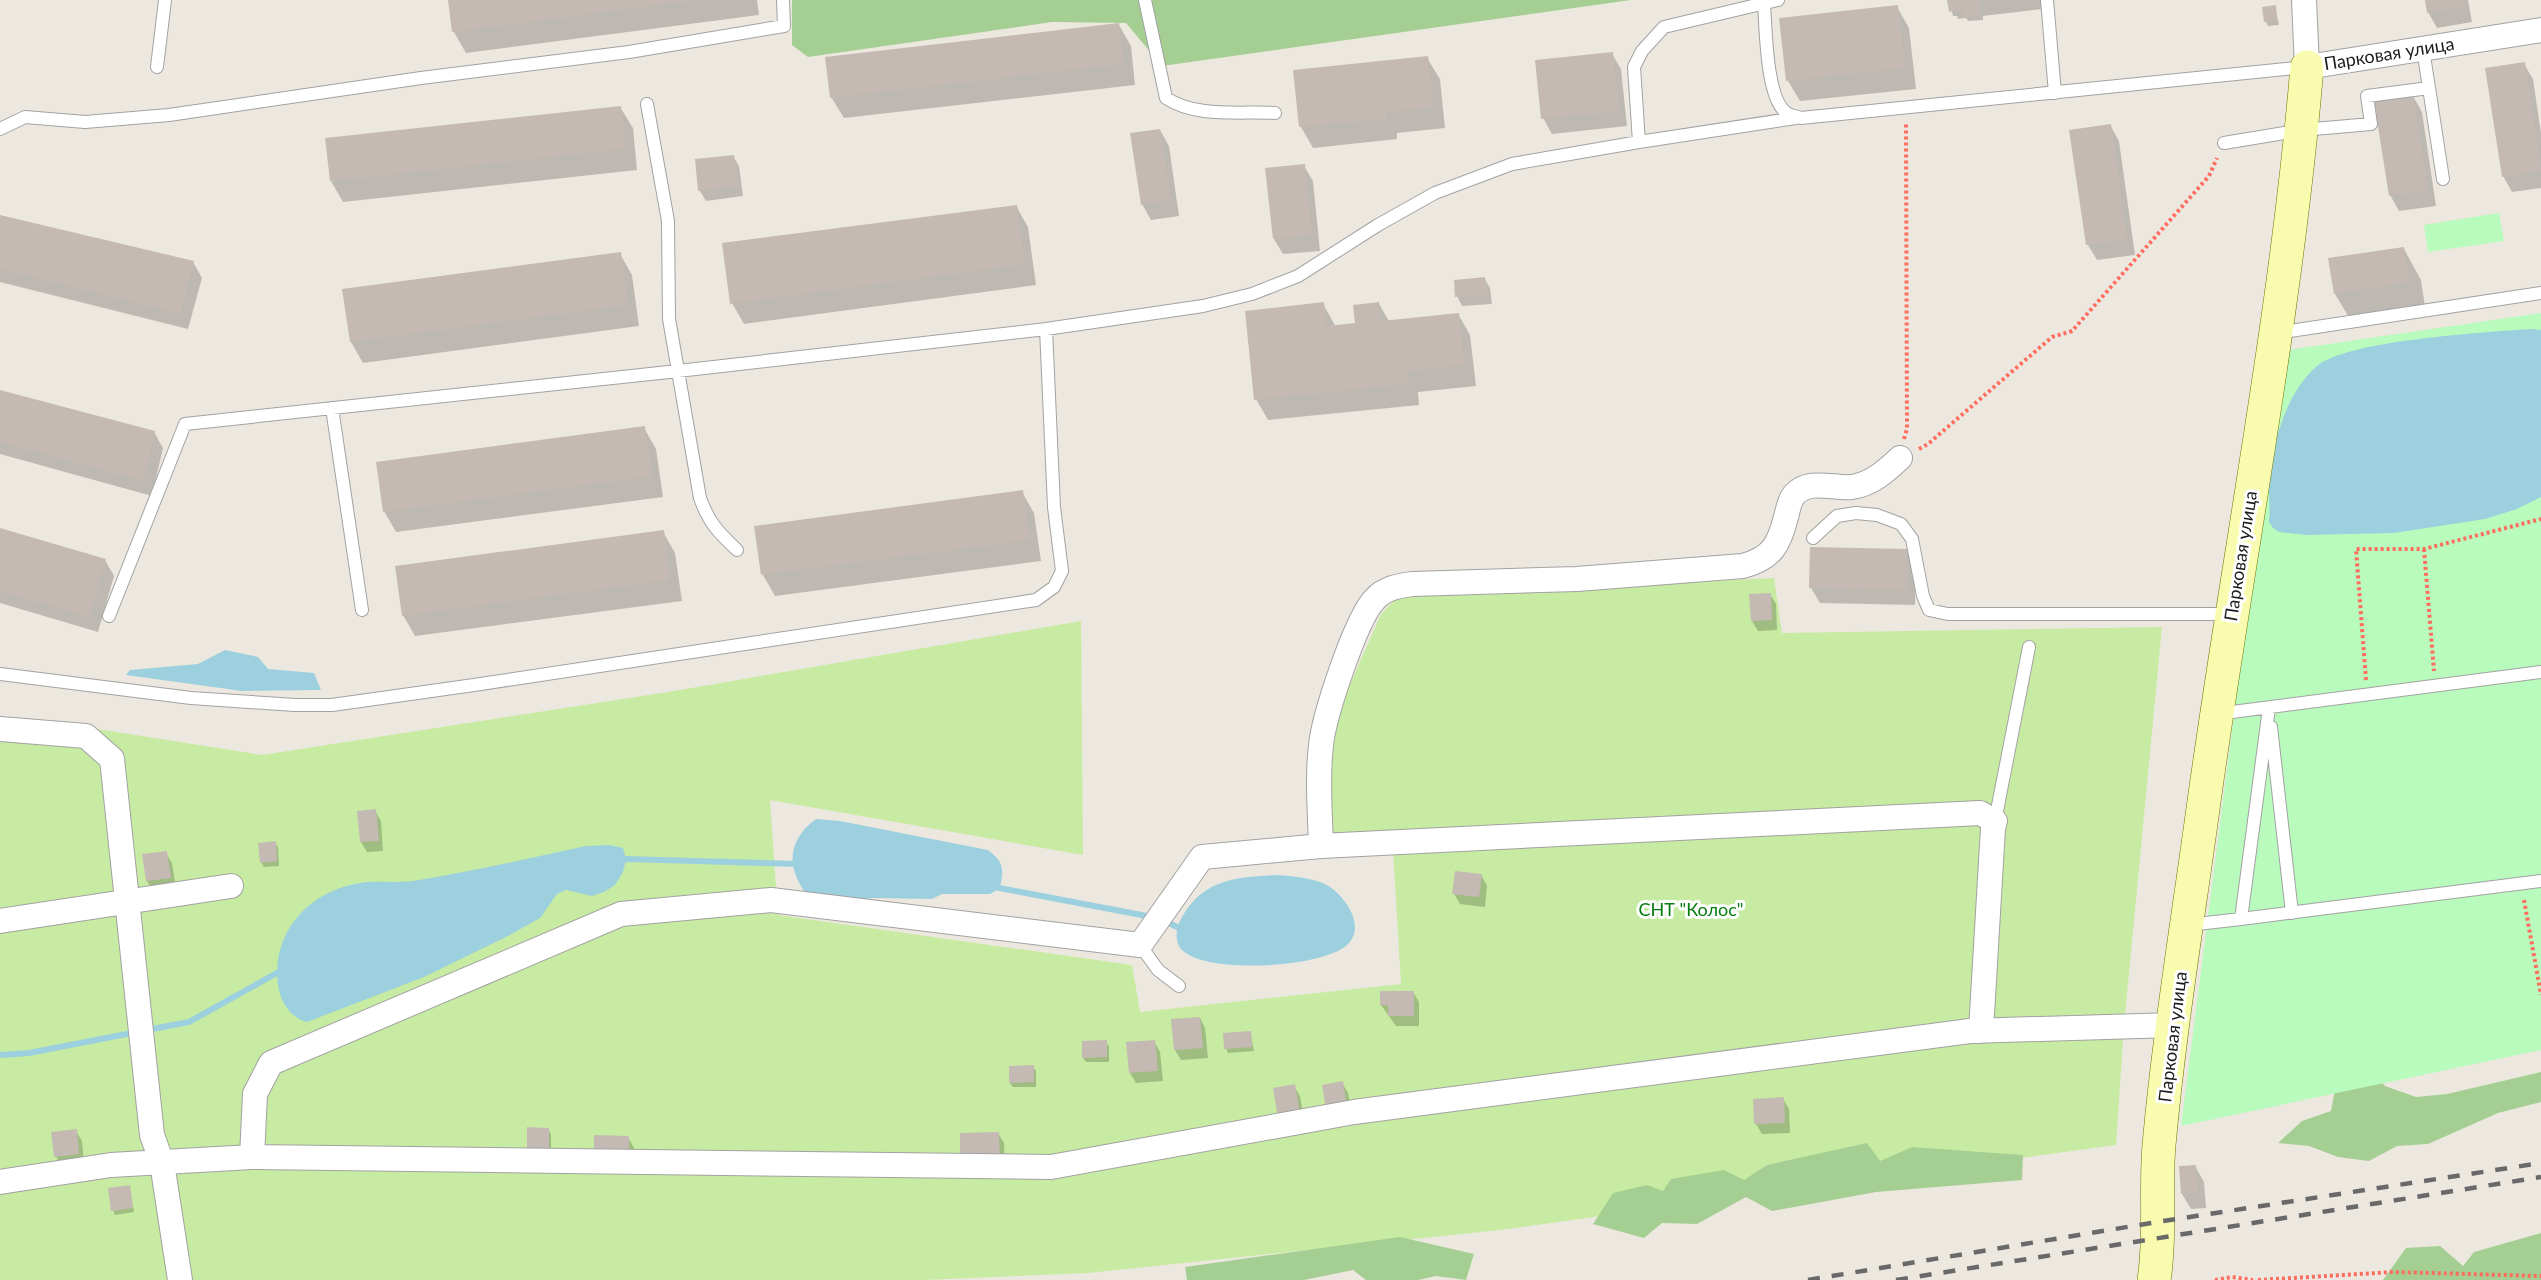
<svg xmlns="http://www.w3.org/2000/svg" width="2541" height="1280" font-family="Lato,sans-serif">
<rect width="100%" height="100%" fill="#ede8df"/>
<path fill="#c7eba2" d="M1774,578L1782,633L2162,627L2124,1026L2116,1145L1500,1230L1088,1273L924,1280H0V718L104,730L262,755L668,692L1081,621L1083,855L770,800L778,915L1132,965L1140,1012L1401,984L1392,834L1333,837L1330,754L1333,723L1381,614L1397,597Z"/>
<path fill="#a5cf92" d="M792,0H1631L1162,66L1126,23L1052,22L808,57L792,45Z
M2363,1062L2385,1086L2416,1097L2447,1094L2541,1072V1102L2498,1113L2428,1144L2397,1146L2369,1161L2338,1157L2309,1146L2278,1143L2302,1121L2331,1111L2337,1079Z
M1867,1143L1880,1161L1912,1147L2023,1155L2022,1180L1876,1192L1772,1211L1746,1197L1697,1224L1662,1223L1644,1238L1593,1224L1613,1193L1647,1185L1663,1191L1671,1179L1724,1170L1744,1180L1767,1165Z
M2541,1233V1280H2383L2406,1248L2440,1246L2463,1266L2474,1252Z
M1400,1237L1474,1254L1466,1280L1436,1276L1418,1280H1366L1353,1270L1304,1280H1187L1185,1267Z"/>
<path fill="#b8fbbd" d="M2499,213L2504,241L2428,252L2424,225Z
M2541,313V1050L2181,1126L2281,351Z"/>
<path fill="#9dd0de" d="M2532,329L2541,330V497L2517,509L2485,519L2394,533L2307,535L2279,532L2273,528L2269,522C2271,504 2267,486 2270,468C2276,433 2289,390 2317,366C2348,340 2487,332 2532,329Z
M225,650L258,657L268,669L314,673L321,690L242,691L126,675L130,670L198,664Z
M816,819L840,821L988,850C1004,862 1004,869 1000,888L990,894H942L932,899L873,898L854,900L823,897L804,891C786,864 789,839 816,819Z
M609,845L623,848L626,859L623,872L615,885L604,892L592,896L566,890L557,894L540,918L508,936L424,977L307,1022C290,1018 280,1001 278,985C271,932 309,891 360,883C379,880 400,884 419,880C475,871 530,858 586,846Z
M1278,875C1294,876 1308,878 1323,883C1343,892 1368,926 1347,945C1322,968 1204,975 1181,949C1175,942 1176,931 1179,923C1200,879 1235,877 1278,875Z"/>
<path fill="#0003" d="M449,0H757L759,15L466,53L454,32Z
M1949,0H2041L2042,9L1983,16V20L1968,21L1966,18L1958,19L1957,16H1953Z
M2426,0H2468L2472,22L2437,28L2428,12Z
M1897,7L1909,28L1916,89L1800,101L1788,81Z
M2275,7L2279,25L2268,26L2266,22Z
M1119,25L1131,46L1135,85L844,118L831,97Z
M1612,54L1621,69L1627,126L1552,134L1543,118Z
M1427,58L1440,79L1445,128L1397,133V139L1313,148L1301,127Z
M2524,64L2533,79L2541,133V188L2512,192L2503,176Z
M2413,96L2422,112L2436,206L2399,211L2390,195Z
M620,107L633,128L637,170L343,202L331,181Z
M2110,125L2119,141L2135,255L2097,260L2088,245Z
M1160,130L1169,146L1179,216L1151,220L1142,204Z
M733,156L739,166L743,196L706,201L700,191Z
M1304,166L1313,181L1320,251L1283,254L1274,239Z
M1016,206L1028,227L1036,285L744,324L732,303Z
M0,217L193,262L202,278L188,329L0,282Z
M2404,249L2421,280L2426,313L2353,324L2335,294Z
M620,254L632,275L639,326L363,363L351,342L344,290Z
M1484,278L1490,288L1492,304L1462,306L1457,296Z
M1323,304L1336,327L1356,325L1379,304L1389,321L1458,314L1470,335L1476,386L1418,392L1419,405L1268,420L1256,399Z
M0,391L154,432L163,448L152,496L0,454Z
M644,428L656,449L663,497L396,532L384,511Z
M1022,492L1034,513L1041,561L775,596L763,575Z
M0,530L105,560L114,576L98,632L0,603Z
M663,532L675,553L682,601L415,636L403,615Z
M1906,550L1915,566V605L1820,603L1811,588Z
M1770,594L1776,604L1777,630L1758,631L1752,621Z
M375,811L381,821L383,851L367,852L361,842Z
M275,843L278,847L279,866L264,867L261,862Z
M166,853L172,863L176,888L153,891L147,881Z
M1481,875L1487,886L1485,907L1460,904L1454,894Z
M1413,992L1419,1002V1026H1396L1381,1005Z
M1200,1018L1205,1028L1208,1058L1181,1060L1175,1050Z
M1250,1032L1254,1051L1228,1053L1226,1049Z
M1154,1041L1160,1052L1163,1081L1136,1083L1130,1073L1128,1044Z
M1106,1042L1109,1046V1062H1086L1083,1058Z
M1033,1067L1036,1071V1087H1013L1010,1083Z
M1342,1083L1348,1093L1352,1117L1333,1120Z
M1294,1086L1300,1096L1305,1125L1286,1128Z
M1783,1099L1789,1109L1790,1133L1762,1134L1756,1124L1755,1100Z
M529,1129H548L551,1134V1153Z
M76,1131L82,1141L84,1164L61,1166L56,1156Z
M998,1133L1004,1143L1005,1168L961,1134Z
M628,1137L634,1148V1167L601,1166Z
M2195,1166L2204,1182L2206,1208L2191,1209L2182,1194Z
M129,1186L134,1212L115,1215L113,1210Z"/>
<g fill="none" stroke-linecap="round" stroke-linejoin="round">
<path stroke="#9dd0de" stroke-width="6" d="M618,861L626,859L800,864
M994,887L1152,917
M1165,921L1177,927
M147,1030L189,1022L284,969
M0,1055L29,1053L137,1032"/>
</g>
<path fill="#c5bab3" d="M448,0H689V1L452,32Z
M1947,0H1980L1981,15L1964,17L1963,10L1949,12Z
M2425,0H2463L2464,6L2427,13Z
M1898,5L1905,68L1786,81L1779,18Z
M2276,5L2277,21L2264,22L2262,7Z
M1119,23L1124,64L830,98L825,57Z
M1613,52L1619,111L1541,119L1535,60Z
M1428,56L1434,108L1386,112V119L1299,127L1293,70Z
M2525,62L2541,171L2502,177L2485,68Z
M2413,95L2428,190L2389,196L2374,101Z
M621,106L626,149L330,181L325,138Z
M2111,124L2127,239L2086,245L2069,130Z
M1160,129L1171,200L1141,205L1130,133Z
M734,155L738,186L698,191L695,159Z
M1305,164L1312,235L1273,239L1265,168Z
M1017,205L1025,264L730,304L722,243Z
M0,215L194,261L180,314L0,269Z
M2404,247L2409,282L2334,294L2328,258Z
M621,252L628,305L350,342L342,289Z
M1485,277L1487,294L1455,297L1454,280Z
M1324,302L1326,326L1355,323L1353,305L1379,302L1381,321L1459,313L1464,365L1407,371L1408,384L1254,400L1245,311Z
M0,390L155,431L144,481L0,442Z
M645,426L652,476L383,512L376,462Z
M1023,490L1030,540L761,575L754,526Z
M0,528L106,559L89,617L0,591Z
M664,530L670,580L402,616L395,566Z
M1810,547L1907,549V590L1809,588Z
M1771,593L1772,620L1751,621L1749,594Z
M376,809L379,841L360,842L357,811Z
M276,841L277,861L260,863L258,843Z
M167,851L171,878L146,881L142,854Z
M1455,871L1482,874L1479,897L1452,894Z
M1380,991H1414V1016H1388V1005H1380Z
M1200,1017L1203,1048L1174,1050L1171,1019Z
M1251,1031L1252,1047L1224,1049L1223,1033Z
M1107,1040V1057L1082,1058V1041Z
M1155,1040L1158,1071L1129,1073L1126,1042Z
M1034,1065V1082L1009,1083V1066Z
M1343,1081L1347,1107L1326,1110L1322,1085Z
M1295,1084L1300,1115L1278,1118L1273,1088Z
M1784,1097L1785,1123L1754,1124L1753,1099Z
M527,1127L549,1128V1149H527Z
M77,1129L79,1154L54,1157L51,1132Z
M999,1132L1000,1159L960,1160V1133Z
M594,1135L629,1136V1157L594,1156Z
M2196,1165L2198,1193L2181,1194L2179,1166Z
M130,1185L133,1208L111,1211L108,1188Z"/>
<g fill="none" stroke-linecap="round" stroke-linejoin="round">
<g stroke="#a2a2a2" stroke-width="14">
<path id="lane" d="M1145,0L1166,98C1196,118 1240,111 1275,113
M2047,0L2055,93
M1764,5C1766,29 1766,100 1787,113C1790,116 1797,116 1801,118L2305,67
M2423,49L2443,179
M157,67L165,0
M647,104L668,221L669,319L700,498C709,523 718,532 737,550
M0,129L25,117L85,122L169,115L421,78L629,52L784,26L783,0
M1639,142L1796,118
M2224,143L2302,130L2371,124L2367,96L2429,88
M2277,333L2541,293
M332,408L362,610
M1813,538L1837,516L1856,513L1877,515L1901,524L1912,539L1923,596L1929,610L1948,614H2231
M109,616L185,424L678,371L1046,329L1203,306L1252,294L1298,276L1378,225L1435,193L1512,164L1639,142L1634,67L1642,51L1664,27L1778,0
M0,674L191,698L295,705H332L474,685L1036,600L1054,587L1062,571L1054,507L1046,329
M2269,708L2241,919L2541,881
M2217,714L2541,672
M2271,727L2292,913
M1995,821L2029,647
M2188,925L2241,919
M1140,945L1158,970L1179,986"/>
</g>
<g stroke="#a2a2a2" stroke-width="26">
<path id="street" d="M2304,0L2307,67L2541,30
M0,729L86,736L112,759L152,1135L162,1163L180,1280
M1321,846C1320,812 1317,778 1321,745C1324,716 1356,618 1375,599C1385,588 1398,586 1412,584L1577,579L1743,566C1772,558 1779,545 1786,517C1788,510 1789,501 1794,495C1809,478 1833,489 1852,487C1872,484 1886,471 1900,458
M0,921L231,886
M252,1157L255,1094L271,1063L621,914L771,900L1140,945L1202,857L1321,846L1980,813L1995,821L1993,828L1981,1031
M0,1182L111,1165L252,1157L1051,1167L1354,1112L1970,1031L2174,1025"/>
</g>
<g stroke="#697400" stroke-width="34">
<path id="secondary" d="M2154,1280C2161,1236 2155,1190 2159,1145C2169,1035 2187,925 2202,816C2236,566 2286,318 2307,67"/>
</g>
<path stroke="#ff6d5f" stroke-width="4" stroke-dasharray="3 3" stroke-linecap="butt" d="M1904,439L1907,429L1906,123
M1919,449L1928,444L2052,337L2072,331L2209,176L2217,158
M2424,549L2434,671
M2366,680L2356,549H2424L2541,519
M2524,900L2541,995
M2215,1280L2232,1277L2253,1280
M2258,1280L2394,1272L2541,1276"/>
<use href="#lane" stroke="#fff" stroke-width="12"/>
<use href="#street" stroke="#fff" stroke-width="24"/>
<use href="#secondary" stroke="#f9fcaf" stroke-width="33"/>
<path stroke="#696969" stroke-width="4.5" stroke-dasharray="12 12" stroke-linecap="butt" d="M1808,1280L2157,1222L2541,1163
M1896,1280L2541,1177"/>
</g>
<g text-anchor="middle" stroke-width="6" stroke-linejoin="round" paint-order="stroke">
<g font-size="18" fill="#1b1b1b" stroke="#fff">
<text transform="translate(2389 54) rotate(-9)" y="6">Парковая улица</text>
<text transform="translate(2241 556) rotate(-81)" y="6">Парковая улица</text>
<text transform="translate(2173 1037) rotate(-83)" y="6">Парковая улица</text>
</g>
<g font-size="18" fill="#067b0e" stroke="#fff">
<text x="1691" y="916">СНТ "Колос"</text>
</g>
</g>
</svg>
